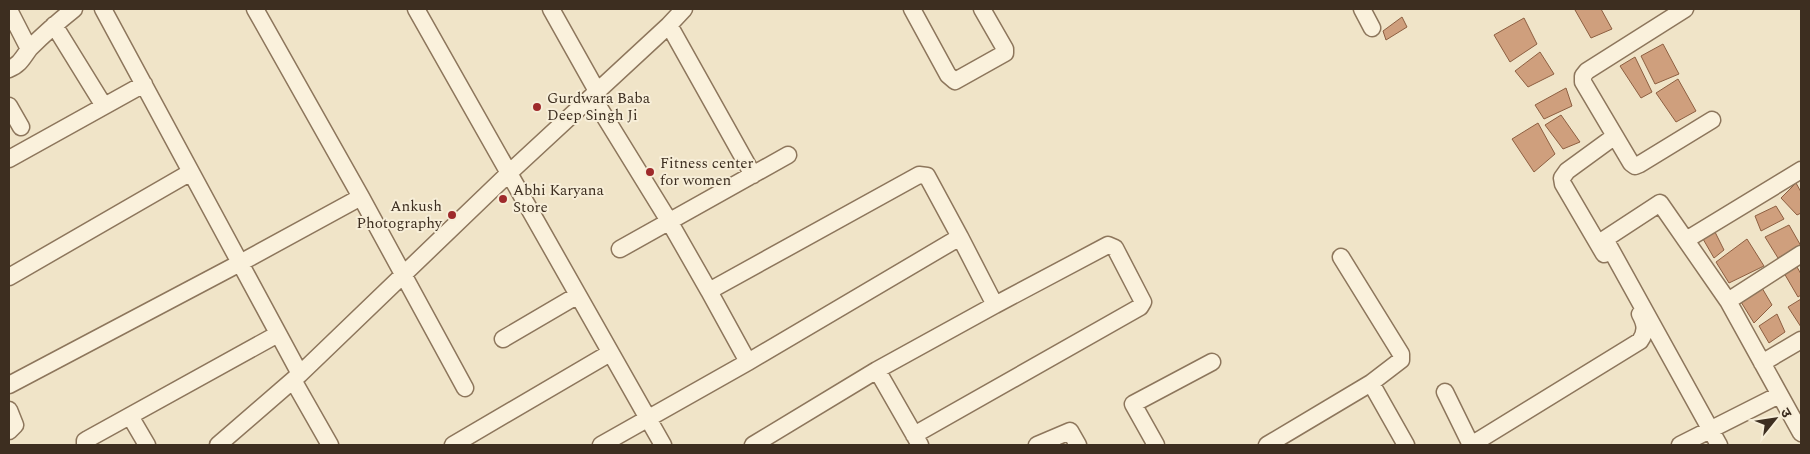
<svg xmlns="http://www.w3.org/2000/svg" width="1810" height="454" font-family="Spectral,'Noto Sans Devanagari',serif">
<rect width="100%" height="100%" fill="#f0e4c8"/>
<path fill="#cf9f7d" stroke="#8d5f41" d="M1577,9H1601L1612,29L1591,38L1575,10Z
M1402,17L1407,27L1386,40L1383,31Z
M1524,18L1537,44L1510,62L1494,35Z
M1663,44L1679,74L1655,84L1641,56Z
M1540,52L1554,74L1528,87L1515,71Z
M1635,57L1652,92L1641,98L1620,66Z
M1678,79L1696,111L1676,122L1656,93Z
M1566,88L1572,106L1544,119L1535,105Z
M1561,115L1580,142L1563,149L1545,125Z
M1538,123L1555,154L1534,172L1512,139Z
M1796,183L1801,192V213L1797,215L1781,198Z
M1776,206L1784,219L1761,231L1755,216Z
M1789,225L1801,246L1778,258L1765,237Z
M1715,232L1724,250L1714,258L1703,239Z
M1747,239L1764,266L1729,283L1716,262Z
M1797,267L1801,274V295L1798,297L1784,273Z
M1762,288L1772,305L1754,323L1741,302Z
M1801,299V327L1788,307Z
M1777,314L1785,332L1769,343L1759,326Z"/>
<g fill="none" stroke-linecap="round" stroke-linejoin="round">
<g stroke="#8d765c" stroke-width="19">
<path id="minor" d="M103,9L300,374
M255,9L361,197L465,388
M416,9L663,445
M551,9L597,91
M912,9L948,75L955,81L1005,53V49L982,9
M1362,9L1372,28
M1685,9L1587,71L1583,76V82L1631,163L1635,166L1640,164L1712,120
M9,10L29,49
M54,25L104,106
M669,25L684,9
M9,69C20,65 23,57 30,48C44,34 59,21 74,9
M592,96L669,221L709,291
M9,106L21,127
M9,159L144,84
M1686,240L1801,170
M620,249L788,155
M1604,254L1563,184L1562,178L1567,171L1615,136
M9,277L191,172
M1728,301L1801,254
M503,339L578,295
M1762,363L1801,340
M877,370L920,445
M293,380L330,445
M1371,383L1406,445
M9,385L240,263L361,197
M1445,392L1471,445L1640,341C1647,331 1645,323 1640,314
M9,410L15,425L9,431
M130,416L147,445
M914,435L1140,307L1143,302L1115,248L1108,245L995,305
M85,445V441L88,439L278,334
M218,445L300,374L508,174L669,25L753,175
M453,445L610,353
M601,445L748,362L960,237L927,176L919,175L709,291L748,362
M753,445L877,370L995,305L960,237
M1037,445L1070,431L1078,445
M1156,445L1133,404L1212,362
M1267,445L1371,383L1401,360V354L1341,257
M1680,445L1779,395
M1719,445L1605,239L1660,203L1728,301L1801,433"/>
</g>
<use href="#minor" stroke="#faf1dc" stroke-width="16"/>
</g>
<g fill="#9e2a2b" stroke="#f7eed8" stroke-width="2">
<circle cx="537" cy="107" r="5"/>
<circle cx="650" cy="172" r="5"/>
<circle cx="503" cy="199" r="5"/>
<circle cx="452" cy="215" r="5"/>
</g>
<g text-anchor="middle" stroke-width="4" stroke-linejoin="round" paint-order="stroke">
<g font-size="15" fill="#3d2e20" stroke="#f7eed8" text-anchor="start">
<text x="547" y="103">Gurdwara Baba<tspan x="547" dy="17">Deep Singh Ji</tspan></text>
<text x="660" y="168">Fitness center<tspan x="660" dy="17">for women</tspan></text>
<text x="513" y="195">Abhi Karyana<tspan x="513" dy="17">Store</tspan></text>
<text x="442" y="211" text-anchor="end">Ankush<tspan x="442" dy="17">Photography</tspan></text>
</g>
</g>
<rect width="1810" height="454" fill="none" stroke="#3d2e20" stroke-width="20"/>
<g transform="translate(1775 419) rotate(60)" stroke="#f7eed8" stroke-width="4" paint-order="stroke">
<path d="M0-4L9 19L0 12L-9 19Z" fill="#3d2e20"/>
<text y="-8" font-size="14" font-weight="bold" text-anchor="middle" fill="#3d2e20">उ</text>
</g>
</svg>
